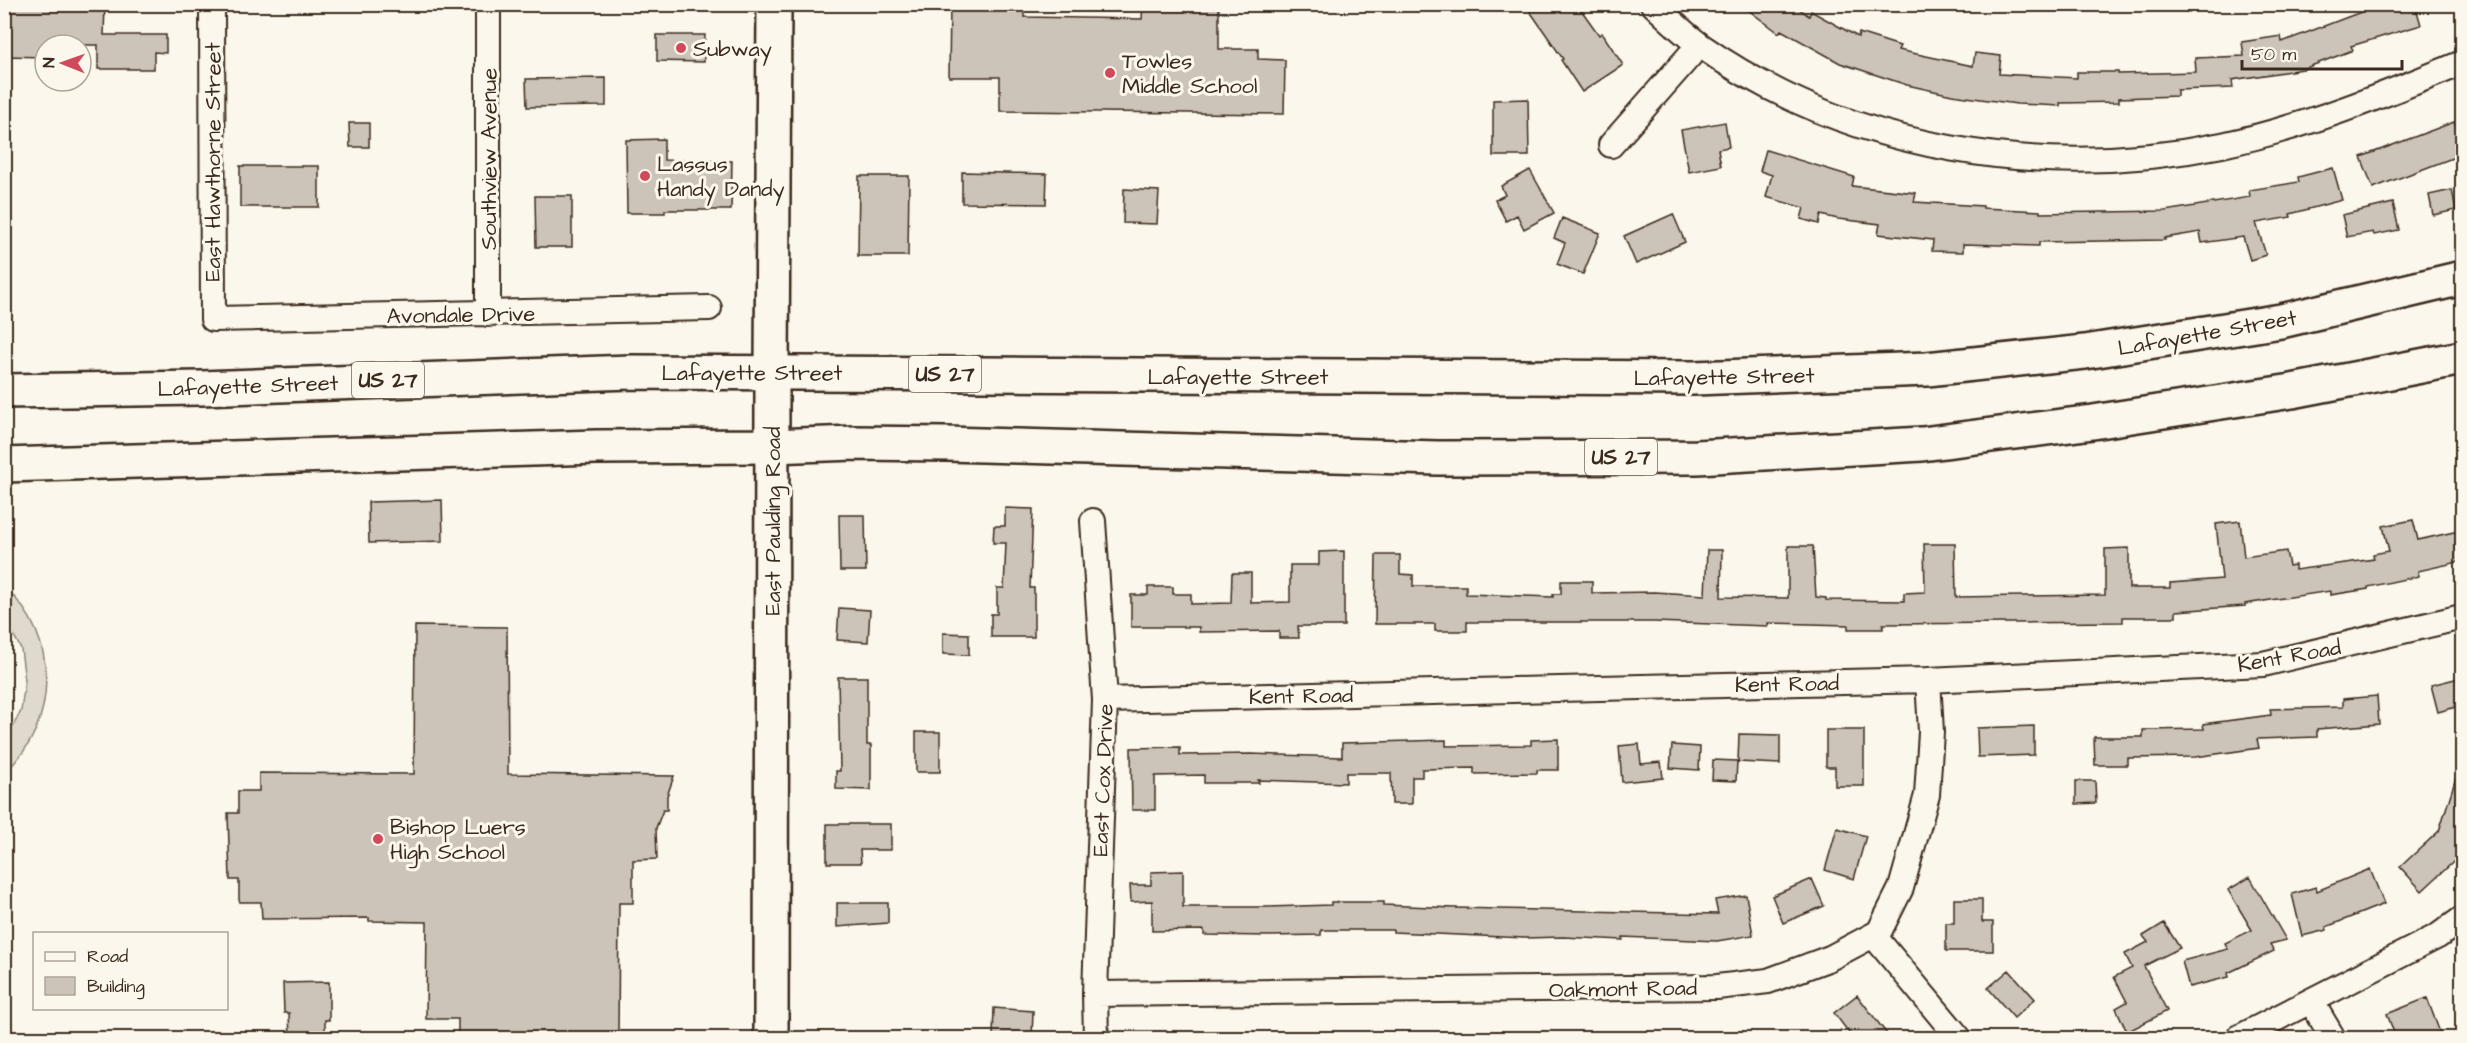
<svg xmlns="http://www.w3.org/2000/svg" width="2467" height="1043" font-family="'Architects Daughter',sans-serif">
<rect width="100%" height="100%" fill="#fbf7ec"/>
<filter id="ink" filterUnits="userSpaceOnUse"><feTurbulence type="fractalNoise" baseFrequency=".0167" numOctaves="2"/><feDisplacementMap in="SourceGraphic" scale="12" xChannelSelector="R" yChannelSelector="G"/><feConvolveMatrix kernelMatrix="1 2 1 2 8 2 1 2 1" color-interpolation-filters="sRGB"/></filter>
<g filter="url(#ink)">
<path fill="#dfd9ce" stroke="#8d8276" stroke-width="1.5" d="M5,588C60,635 59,725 5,772V741L21,711L25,681L21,649L5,619Z"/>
<path fill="#ccc4b9" stroke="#3b2a1e" stroke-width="1.5" d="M4,4H105L104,35H166V53L154,52V69H98V45H45V57L4,56Z
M950,4H1024V17L1142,19L1143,4H1219V49H1258V59L1285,60L1284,114L1000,111V77H949Z
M1525,4H1577L1599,35L1602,33L1623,65L1582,92L1561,60L1563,59Z
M1740,4H1793L1809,16L1811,11L1858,37L1859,33L1900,46L1898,50L1973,66L1975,53L2001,56L1999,74L2077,78V72H2118V74L2196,72L2195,58L2244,56L2242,42L2281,36L2282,42L2361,12L2360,8L2372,4H2415L2421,25L2351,46L2353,50L2303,69L2232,80L2233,88L2177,90V96L2119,98V102L2060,103V106L2017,104L1952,95L1907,85L1840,63L1781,30L1779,33Z
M657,35H705L704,62L657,61Z
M606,78V106L527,107L526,79Z
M1528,99L1529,156H1493V100Z
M1725,122L1729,147L1718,149L1721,166L1689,172L1681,130Z
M2454,122L2463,144V154L2373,188L2361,157Z
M349,123H369V147H350Z
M664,139V160L732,161L731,210H665V213H627L626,140Z
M1766,150L1854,177L1852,186L1916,193L1914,202L1983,206V208L2040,211V213L2165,211L2250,197L2249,190L2299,182L2298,177L2333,168L2342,200L2290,214L2291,217L2256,223L2266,255L2250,260L2243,237L2202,243L2200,232L2165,238V240L2039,242V246L1963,244V252L1932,251L1933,240L1878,234L1880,224L1838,219L1821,215L1819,224L1801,219L1804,208L1766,197L1772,175L1760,171Z
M240,166H319V207H240Z
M1530,170L1554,213L1524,229L1517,215L1506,221L1495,200L1505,195L1501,186Z
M962,172L1047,174L1046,204L962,203Z
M859,176H909L908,256H858Z
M1124,189L1159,191L1157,224L1123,223Z
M2452,190L2456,210L2433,215L2429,195Z
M535,196H572V247H536Z
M2393,203L2399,230L2374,235L2373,232L2347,237L2342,215Z
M1673,214L1685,242L1636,264L1624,236Z
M1562,218L1600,233L1583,274L1557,264L1565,243L1554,238Z
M442,500L443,541L369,543L368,502Z
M1005,508L1033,509L1030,588H1034V637H991V614H997V588H1004L1006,543H993L994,526H1005Z
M839,515H865L866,571H840Z
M2413,520L2418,540L2463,530V561L2418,571L2419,576L2368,587V589L2330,595V591L2245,604V606L2176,611V617H2123V622L1883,624V629H1848V625L1768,623V626L1654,622H1467V631H1435V624H1375L1376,555H1400V574L1413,575V586H1466V594L1553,597V594H1561V581H1592V593L1654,592L1705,595L1707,550H1722L1721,597L1788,598V546H1813L1816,597L1826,598V600L1904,601V593L1925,592L1924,544H1955L1956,597L2105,595V549L2129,548V588H2170V583L2222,579L2216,524L2240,521L2244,557L2286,551L2289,566L2295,565V570L2374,559L2373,554L2389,551L2383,526Z
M1344,551V626H1298L1299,638H1279V631L1199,632V627H1131V595H1148V587H1173V594H1191V604L1231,603L1232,573H1251V603L1290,602V565H1319V552Z
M839,608L870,610L868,642L837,640Z
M415,626L507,627L508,774L674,776L667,796V810H663L656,828L657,859L633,860V903H619L618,1038H458V1019H426L427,922L369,921V918L262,919L261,902H240L239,900V880H230L228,813H238V791H259V773L414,774Z
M943,633L969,634V655L943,654Z
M838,677H867V745H871V790L836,789V771H840Z
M2463,677V705L2438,712L2431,685Z
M2377,696L2379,724L2317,729V737L2257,739L2259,748L2195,757L2128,758V765H2095L2094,737H2143V730L2204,729L2203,724L2271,715L2270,709L2343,707V699Z
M2034,726V755L1978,757L1977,728Z
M1826,730H1864V786H1835V767H1826Z
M916,732H940V772H916Z
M1739,734L1780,735V764L1738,762Z
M1558,739V770H1537V773L1474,774V768L1422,769V777H1412V804H1392L1391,773H1346V783L1258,780L1259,783H1204V775L1155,776V810H1132L1131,748L1180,747V755L1251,754L1342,757V743L1446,740V746L1531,745V740Z
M1639,744L1641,764L1661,762L1663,778L1622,782L1619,746Z
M1672,745L1700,747L1699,770L1670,768Z
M1713,760L1737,761L1736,781L1712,780Z
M2459,768H2463V853L2422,891L2400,867L2439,831Z
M2076,781H2095L2096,803L2076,804Z
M827,824H891V850H860L861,863H827Z
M1837,828L1866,836L1854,879L1825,870Z
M2370,869L2384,904L2326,927L2327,930L2302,936L2292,894L2316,887L2317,891Z
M1183,871V907H1268L1331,905V902H1384V905L1455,908L1718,914L1715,900L1746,895L1753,935L1717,941L1623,937V940L1563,937L1525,938L1393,932V930H1321V935L1269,936L1204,935V930L1152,931V901L1131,902L1130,885H1151V872Z
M2250,877L2286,940L2270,944L2274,951L2228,973L2229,977L2189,987L2182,961L2228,949L2225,943L2252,930L2228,890Z
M1812,879L1824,906L1783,923L1772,896Z
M1954,899H1982V922H1993V951H1946V923H1954Z
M837,903H888V923L837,927Z
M2164,923L2180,948L2144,966L2167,1011L2127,1032L2116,1008L2127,1002L2114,977L2132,968L2125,954L2148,942L2143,936Z
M2009,970L2035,999L2014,1018L1988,988Z
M329,982V1020H325V1038H290L289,1013H284L283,983Z
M1857,995L1890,1038H1853L1834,1013Z
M2427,998L2442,1038H2396L2387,1014Z
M994,1008L1033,1011L1032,1038L993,1037Z"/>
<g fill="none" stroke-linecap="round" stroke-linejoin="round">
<g stroke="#3b2a1e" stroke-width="28">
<path id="street" d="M212,4L213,319L709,308
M1653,4C1669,19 1684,34 1701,46C1851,151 2045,181 2222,145C2306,127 2384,95 2462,63
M1611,145L1699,45
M488,314V4
M1093,521L1105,700L1095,994L1096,1038
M1105,700L1928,680L2263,664L2462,617
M1874,936L1959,1038
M1095,994L1717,987L1768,981L1830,958L1879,932L1901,888L1927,795L1931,732L1928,680
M2311,1001L2333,1038
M2238,1038L2438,936L2462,919"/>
</g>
<g stroke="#3b2a1e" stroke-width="38">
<path id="secondary" d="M772,372L774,4"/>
</g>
<g stroke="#3b2a1e" stroke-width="38">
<path id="primary" d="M771,1038L772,372"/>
</g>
<g stroke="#3b2a1e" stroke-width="38">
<path id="highway" d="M4,391L201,388L630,372L1694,378L1927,369L2085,352L2281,321L2462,278
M4,465L596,447L771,446L855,443L947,444L1438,458L1697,457L1922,444L2093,422L2292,391L2462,358"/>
</g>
<use href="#street" stroke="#fbf7ec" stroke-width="24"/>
<use href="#secondary" stroke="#fbf7ec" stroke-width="33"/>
<use href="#primary" stroke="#fbf7ec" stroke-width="33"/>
<use href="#highway" stroke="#fbf7ec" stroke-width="33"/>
</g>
</g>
<g fill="#d1495b" stroke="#fbf7ec" stroke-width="2">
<circle cx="681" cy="48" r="6"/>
<circle cx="1110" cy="73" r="6"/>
<circle cx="645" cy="176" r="6"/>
<circle cx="378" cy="839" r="6"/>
</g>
<g text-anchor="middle" stroke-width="6" stroke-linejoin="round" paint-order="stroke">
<g fill="#fbf7ec" stroke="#75685c" stroke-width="1.5">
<rect x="909" y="356" width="72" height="36" rx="4.5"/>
<rect x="352" y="362" width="72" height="36" rx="4.5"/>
<rect x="1585" y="439" width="72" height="36" rx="4.5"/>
</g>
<g font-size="21" font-weight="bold" fill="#3b2a1e">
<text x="945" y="381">US 27</text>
<text x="388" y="387">US 27</text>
<text x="1621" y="464">US 27</text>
</g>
<g font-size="22" fill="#3b2a1e" stroke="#fbf7ec" text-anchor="start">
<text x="693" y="56">Subway</text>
<text x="1122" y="68">Towles<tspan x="1122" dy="25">Middle School</tspan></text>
<text x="657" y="171">Lassus<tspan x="657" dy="25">Handy Dandy</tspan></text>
<text x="390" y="834">Bishop Luers<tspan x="390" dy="25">High School</tspan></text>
</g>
<g font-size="22" fill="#3b2a1e" stroke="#fbf7ec">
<text transform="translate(488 159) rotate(-90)" y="8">Southview Avenue</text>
<text transform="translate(212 162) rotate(-90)" y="8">East Hawthorne Street</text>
<text transform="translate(461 314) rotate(-1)" y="8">Avondale Drive</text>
<text transform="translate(2207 332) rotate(-10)" y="8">Lafayette Street</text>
<text x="752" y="380">Lafayette Street</text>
<text x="1238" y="384">Lafayette Street</text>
<text transform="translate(1724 376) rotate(-1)" y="8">Lafayette Street</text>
<text transform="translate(248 385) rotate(-2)" y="8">Lafayette Street</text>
<text transform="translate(772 521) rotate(-90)" y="8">East Paulding Road</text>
<text transform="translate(2289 655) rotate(-10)" y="8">Kent Road</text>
<text transform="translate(1787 683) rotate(-1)" y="8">Kent Road</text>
<text transform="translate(1301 695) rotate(-1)" y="8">Kent Road</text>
<text transform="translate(1102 780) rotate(-88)" y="8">East Cox Drive</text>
<text transform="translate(1623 988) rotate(-1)" y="8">Oakmont Road</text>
</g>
</g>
<rect width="2467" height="1043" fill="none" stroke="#fbf7ec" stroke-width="24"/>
<rect x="12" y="12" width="2443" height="1019" fill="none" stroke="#3b2a1e" stroke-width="2" filter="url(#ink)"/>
<rect x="33" y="932" width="195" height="78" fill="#fbf7ec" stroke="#aea59a" stroke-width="1.5"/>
<rect x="45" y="952" width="30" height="9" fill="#fbf7ec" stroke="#aea59a" stroke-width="1.5"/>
<text x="87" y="962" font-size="18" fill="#3b2a1e">Road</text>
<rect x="45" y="977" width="30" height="18" fill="#ccc4b9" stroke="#aea59a" stroke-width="1.5"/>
<text x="87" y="992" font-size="18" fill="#3b2a1e">Building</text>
<g transform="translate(63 63) rotate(271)"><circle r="28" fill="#fbf7ec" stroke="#aea59a" stroke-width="1.5"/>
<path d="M0-4.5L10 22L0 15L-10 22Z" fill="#d1495b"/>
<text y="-9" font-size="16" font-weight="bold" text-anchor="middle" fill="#3b2a1e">N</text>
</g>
<path d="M2242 60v9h160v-9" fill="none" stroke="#3b2a1e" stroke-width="3"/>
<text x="2251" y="60" font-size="18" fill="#3b2a1e" stroke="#fbf7ec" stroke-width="4.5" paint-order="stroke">50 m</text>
</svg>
